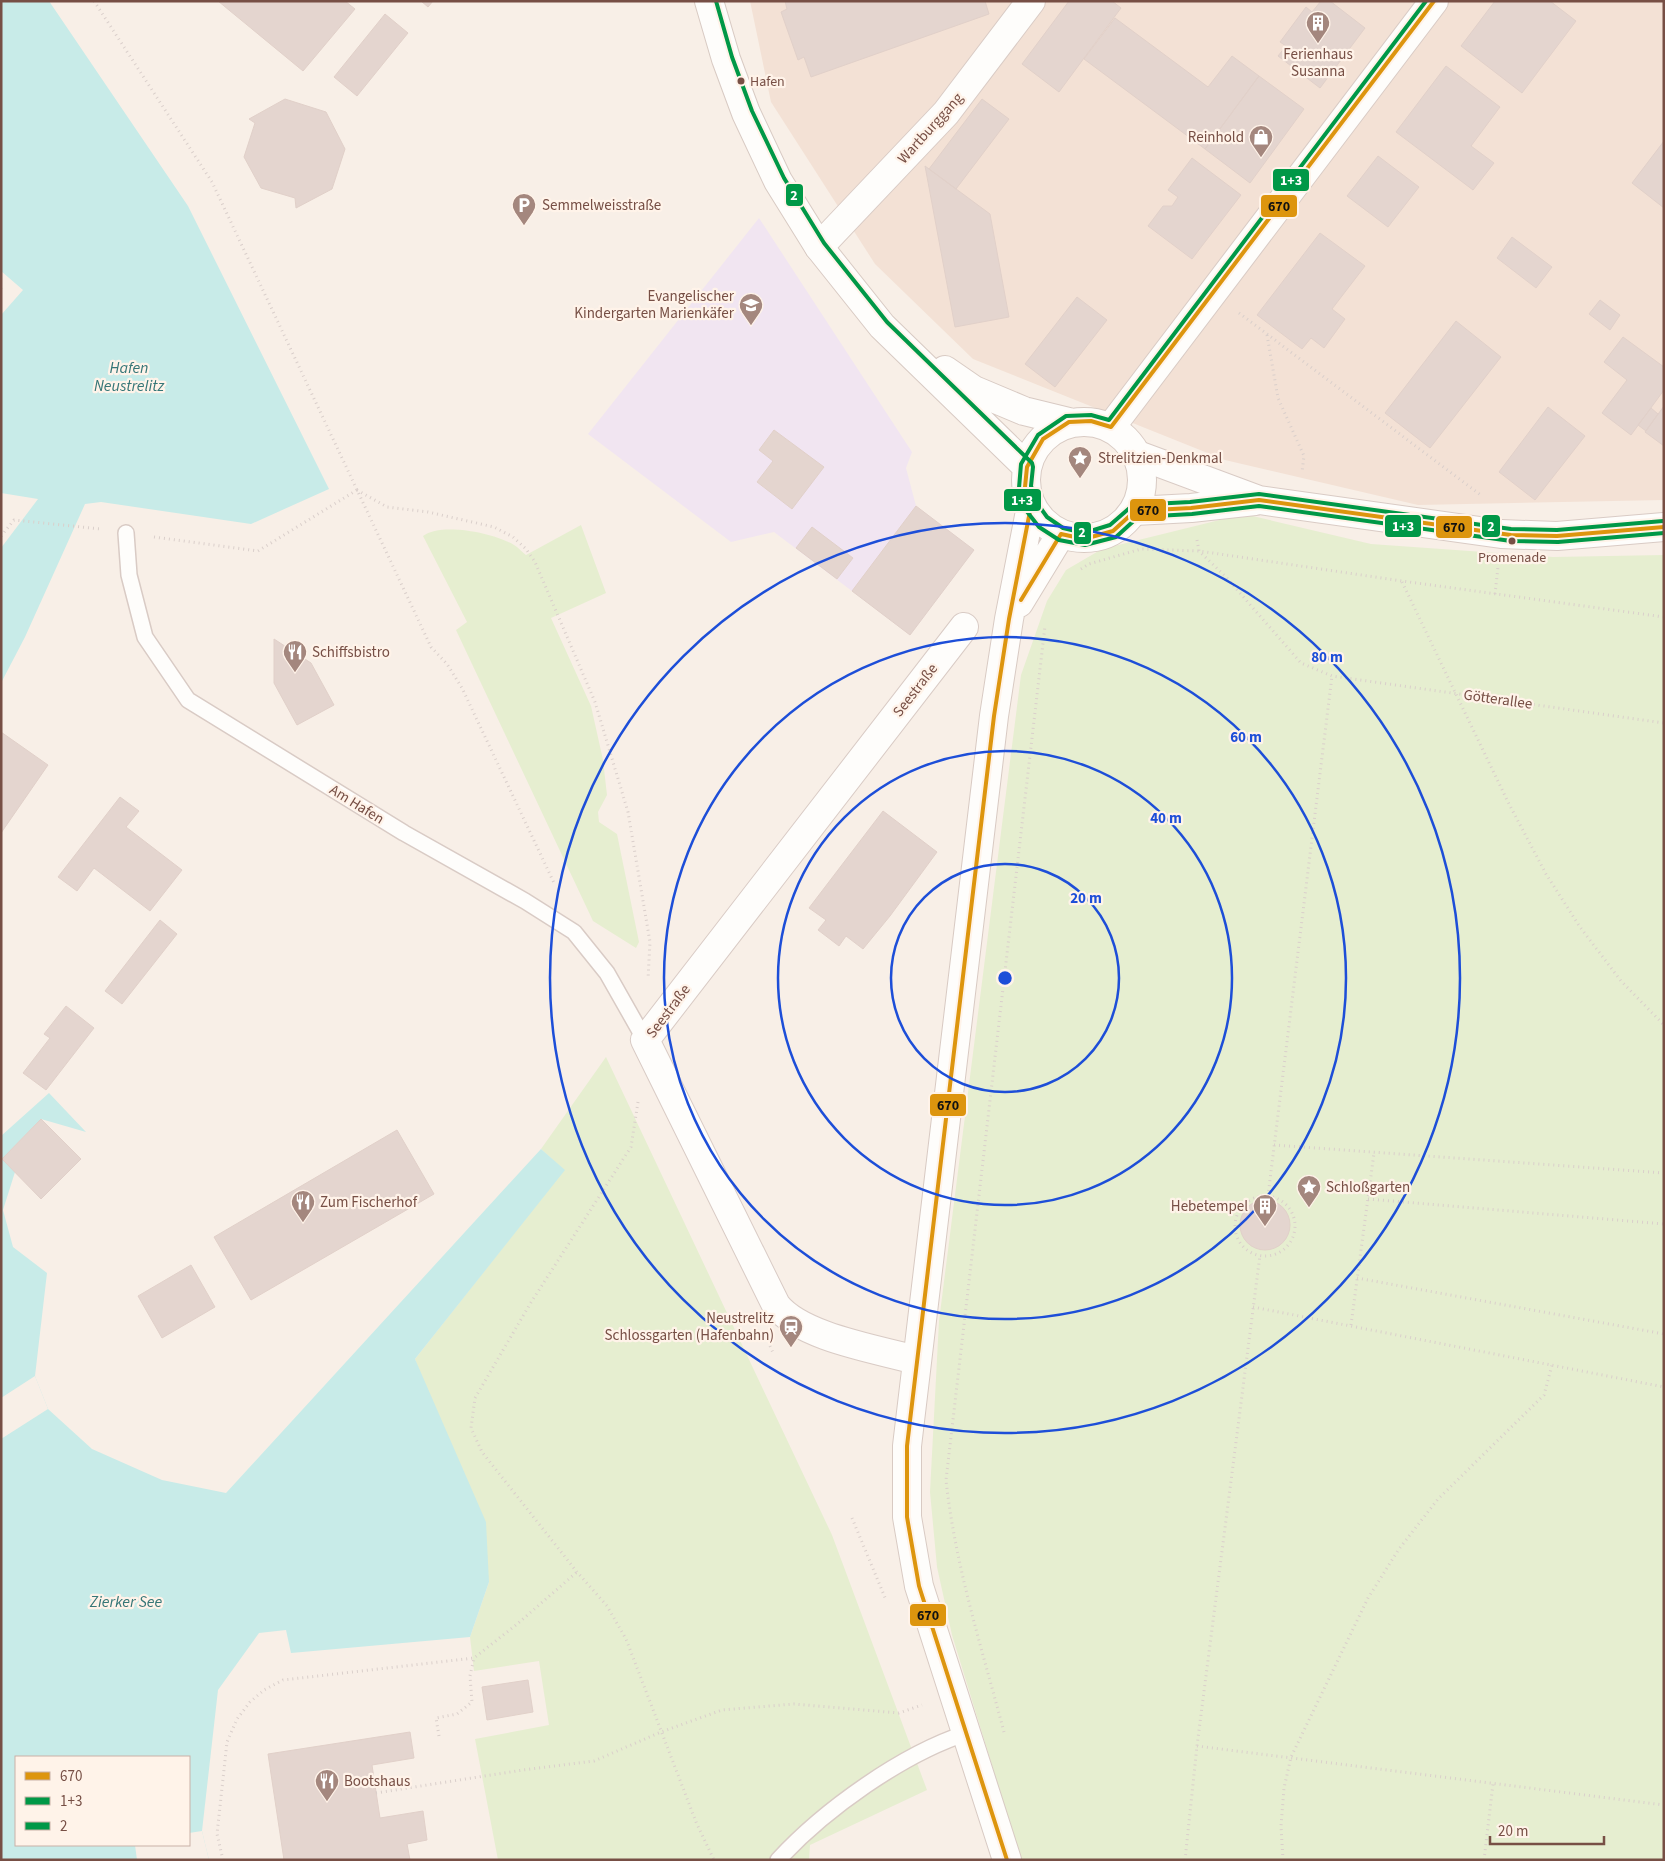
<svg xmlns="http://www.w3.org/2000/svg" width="1665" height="1861" font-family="'Source Sans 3',sans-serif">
<rect width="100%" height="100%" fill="#f8efe7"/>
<path fill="#f3e1d5" d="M750,1H1664V500L1418,505L1225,460L973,359L875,264L771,102Z"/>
<path fill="#f1e5f1" d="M759,218L912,452L906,468L916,506L974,550L910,635L774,532L731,542L588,434Z"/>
<path fill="#e6eed0" d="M1244,514L1371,544L1553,557L1664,555V1860H1021L952,1635L937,1567L930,1492L939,1321L1021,675L1047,601L1066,570L1102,549Z
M581,525L606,593L551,618L591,706L603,760L607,795L598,812L599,822L617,834L639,942L636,948L593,921L456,630L467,622L423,536C441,522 495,533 514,545C518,547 522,552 526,555Z
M606,1057L832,1535L927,1790L810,1845L809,1860H498L475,1739L549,1725L539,1661L474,1671L470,1637L489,1582L415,1359L564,1170L541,1149Z"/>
<path fill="#c8ebe8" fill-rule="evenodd" d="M1,1H49L188,206L329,489L251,524L101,502L85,504L25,637L1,683V548L38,499L1,493V315L23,290L1,271Z
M49,1093L86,1132L41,1119L2,1159L15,1172L3,1210L13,1247L47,1273L35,1376L48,1409L92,1449L162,1480L226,1493L541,1149L565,1170L415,1359L486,1522L489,1582L470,1637L291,1653L286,1630L259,1633L218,1690L202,1831L209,1860H1V1136ZM16,1757H189V1845H16Z"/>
<path fill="#f8efe7" d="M35,1376L48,1409L1,1439V1398Z
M202,1831L209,1860H137L135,1845H189V1833Z"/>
<path fill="#e4d5cf" stroke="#e1d0c9" d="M218,1H345L355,9L303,71Z
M421,1H433L428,7Z
M785,1H985L989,14L811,77L804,57L798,60L781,12L787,9Z
M1069,1H1112L1121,8L1059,92L1022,64Z
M1321,1H1330L1365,28L1320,88L1278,56L1286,46L1280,42L1306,7L1312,12Z
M1495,1H1550L1576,21L1522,93L1461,46Z
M385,14L408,33L357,96L334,77Z
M1115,18L1208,87L1232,56L1259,76L1205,149L1084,59Z
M1446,66L1500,107L1471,146L1494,163L1473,190L1396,132Z
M1259,76L1304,109L1250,183L1205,149Z
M285,99L326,112L345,149L332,189L296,208L295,198L261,188L244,157L255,123L249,119Z
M982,99L1009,119L956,189L929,169Z
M1664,141V208L1632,183Z
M1378,156L1419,187L1388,227L1347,196Z
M1192,158L1241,195L1192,259L1148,226L1163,206H1172L1178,197L1168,190Z
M925,166L990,214L1009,317L955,327Z
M1320,233L1365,266L1332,309L1345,319L1324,348L1311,338L1302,349L1257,315Z
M1512,237L1552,267L1536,288L1497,258Z
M1077,297L1107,320L1055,387L1025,364Z
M1600,300L1620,315L1610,330L1589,314Z
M1456,321L1501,357L1430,448L1385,413Z
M1623,337L1664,367V390L1631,435L1602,413L1627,380L1604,362Z
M1664,406V446L1645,432Z
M1548,407L1585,436L1535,500L1499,472Z
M1651,408L1658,414L1646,431L1638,425Z
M774,430L824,467L792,509L757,482L773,461L759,450Z
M916,506L974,550L910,635L852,591Z
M812,527L853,558L837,579L796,548Z
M274,639L311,663L334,705L297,725L274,683Z
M1,732L48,765L1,833Z
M120,797L139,811L126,827L182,870L150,911L94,868L77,891L58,877Z
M883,811L937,852L890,916L863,949L846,936L839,946L818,930L826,920L809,908Z
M160,920L177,934L122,1004L105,991Z
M66,1006L94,1028L46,1090L23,1073L50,1038L44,1034Z
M41,1119L81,1159L41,1199L2,1159Z
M397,1130L434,1194L251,1300L214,1237Z
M1240 1225a25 25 0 1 1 50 0a25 25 0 1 1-50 0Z
M191,1265L215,1307L162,1338L138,1296Z
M528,1680L533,1712L487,1720L482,1687Z
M410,1732L414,1758L372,1765L380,1818L423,1811L427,1840L407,1844L410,1860H284L268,1754Z"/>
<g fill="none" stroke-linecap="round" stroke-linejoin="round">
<g stroke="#d9cbc5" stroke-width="18">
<path id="service" d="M126,533L129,575L145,637L188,700L404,833L525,901L574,932L607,973L645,1040
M778,1860C824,1810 902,1754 967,1733"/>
</g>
<g stroke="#d9cbc5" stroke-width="30">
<path id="minor" d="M819,247L946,113L1031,1
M1111,427L1434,1
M1138,455L1259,500L1501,534L1557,536L1664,527
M1135,511L1191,508L1255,501
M916,1360C876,1349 801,1337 776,1305L645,1040L964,627"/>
</g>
<g stroke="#d8cac3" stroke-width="30">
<path id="secondary" d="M709,1L726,59L746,113L778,181L819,247L882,326L1027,467
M945,370L974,390L1024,411L1069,422
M1026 480a58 58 0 1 1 116 0a58 58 0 1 1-116 0Z
M1019,603L1061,534
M1007,1860L919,1586L907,1517V1446L994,716L1009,619L1031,506"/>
</g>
<path stroke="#dacfcb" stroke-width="3" stroke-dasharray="1 4" stroke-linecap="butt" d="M94,1L212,182L431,647L447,664L462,688L555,885
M1,289L3,290
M1239,313L1482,496
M1267,335L1278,398L1304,456L1302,472
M357,490L387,507L428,512L494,527L513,537L526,549L535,562L595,702L628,812L650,942L648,979
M1,536L14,520L101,529
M154,537L258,551L357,490
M1197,540L1199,551L1226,577L1301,663L1332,676L1664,723
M1081,569L1089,564L1141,549L1199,551L1402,581L1664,617
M1402,582L1508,802L1546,874L1580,927L1621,981L1664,1025
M1495,594L1498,567
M638,1102L631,1147L530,1304L475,1398L471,1428L482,1452L577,1572L607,1606L626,1639L696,1822L714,1860
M1274,1145L1664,1173
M1268,1196L1332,676
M1235 1226a30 30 0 1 1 60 0a30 30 0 1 1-60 0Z
M1368,1199L1664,1224
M1357,1278L1664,1334
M1253,1307L1664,1387
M1351,1325L1374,1153
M770,1346L774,1355
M852,1518L886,1600
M1004,1732C982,1649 955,1565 946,1480L1045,626
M439,1736L436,1718L457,1714L472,1702L470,1676L474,1658
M1197,1746L1664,1805
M376,1793L523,1770L594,1761L661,1732L722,1710L794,1704L899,1713L922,1705
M223,1860L217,1834L227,1742L237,1719L250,1702L264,1690L283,1680L474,1658L516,1625L577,1572
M1185,1860L1197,1746L1260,1255
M1283,1860L1281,1826L1284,1788L1291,1757L1368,1598L1399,1549L1438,1499L1544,1395L1552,1365
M1484,1860L1493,1784"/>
<use href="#service" stroke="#fefdfb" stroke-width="15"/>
<use href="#minor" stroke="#fefdfb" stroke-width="28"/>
<use href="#secondary" stroke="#fefdfb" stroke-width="28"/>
<g stroke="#fff3e9" stroke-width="8">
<path id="bus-1" d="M1021,600L1061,534L1084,539L1113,531L1135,511L1191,508L1259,500L1511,535L1557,536L1664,527
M1007,1860L919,1586L907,1517V1446L994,716L1009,619L1031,506L1025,487L1027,467L1043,439L1069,422L1091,421L1111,427L1434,1"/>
</g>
<g stroke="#fff3e9" stroke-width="8">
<path id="bus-2" d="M1426,1L1109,420L1091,415L1066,416L1038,435L1021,464L1019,488L1025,509L1039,527L1059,540L1085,545L1116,537L1138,517L1192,514L1259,506L1511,541L1558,542L1664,533"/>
</g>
<g stroke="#fff3e9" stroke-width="8">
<path id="bus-3" d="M716,1L732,57L752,111L784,178L824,243L887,322L1032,463L1033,467L1031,486L1037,503L1047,517L1063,528L1084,533L1110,525L1133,505L1190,502L1259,494L1511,529L1557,530L1663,521"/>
</g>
<use href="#bus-1" stroke="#dd950e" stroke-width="4"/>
<use href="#bus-2" stroke="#009847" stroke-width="4"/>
<use href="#bus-3" stroke="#009847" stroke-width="4"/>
</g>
<g fill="none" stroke="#1d4ed8" stroke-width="2.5">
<circle cx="1005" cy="978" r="114"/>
<circle cx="1005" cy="978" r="227"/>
<circle cx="1005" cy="978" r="341"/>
<circle cx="1005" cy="978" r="455"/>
</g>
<defs>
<g id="building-pin" transform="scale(1.25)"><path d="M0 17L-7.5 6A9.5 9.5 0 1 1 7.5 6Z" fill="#a4877e" stroke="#fff3e9"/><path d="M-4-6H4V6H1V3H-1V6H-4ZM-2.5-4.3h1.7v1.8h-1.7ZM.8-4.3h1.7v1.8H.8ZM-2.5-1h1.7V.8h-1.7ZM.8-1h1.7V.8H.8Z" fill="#fff"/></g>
<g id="shop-pin" transform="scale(1.25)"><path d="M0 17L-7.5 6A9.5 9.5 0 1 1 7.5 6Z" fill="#a4877e" stroke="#fff3e9"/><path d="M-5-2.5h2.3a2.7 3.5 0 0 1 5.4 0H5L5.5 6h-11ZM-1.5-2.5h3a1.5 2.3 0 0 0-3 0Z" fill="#fff"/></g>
<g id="parking-pin" transform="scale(1.25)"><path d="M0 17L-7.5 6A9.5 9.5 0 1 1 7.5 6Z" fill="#a4877e" stroke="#fff3e9"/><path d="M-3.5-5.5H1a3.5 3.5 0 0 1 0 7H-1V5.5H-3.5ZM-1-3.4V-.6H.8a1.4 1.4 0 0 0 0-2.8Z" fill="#fff"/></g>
<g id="school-pin" transform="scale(1.25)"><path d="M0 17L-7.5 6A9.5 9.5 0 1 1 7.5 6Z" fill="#a4877e" stroke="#fff3e9"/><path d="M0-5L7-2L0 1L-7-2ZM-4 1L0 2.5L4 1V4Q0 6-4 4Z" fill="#fff"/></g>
<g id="sight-pin" transform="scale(1.25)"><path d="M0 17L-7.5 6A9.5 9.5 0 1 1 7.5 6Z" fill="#a4877e" stroke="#fff3e9"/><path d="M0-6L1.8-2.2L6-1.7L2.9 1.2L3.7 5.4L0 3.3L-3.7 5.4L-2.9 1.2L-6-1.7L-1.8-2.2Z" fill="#fff"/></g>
<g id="restaurant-pin" transform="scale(1.25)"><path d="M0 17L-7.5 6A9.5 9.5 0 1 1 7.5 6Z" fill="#a4877e" stroke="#fff3e9"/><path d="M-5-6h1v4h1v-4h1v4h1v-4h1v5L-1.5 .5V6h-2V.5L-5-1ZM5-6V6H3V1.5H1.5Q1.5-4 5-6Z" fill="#fff"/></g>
<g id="station-pin" transform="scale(1.25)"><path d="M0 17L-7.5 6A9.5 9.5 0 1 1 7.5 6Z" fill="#a4877e" stroke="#fff3e9"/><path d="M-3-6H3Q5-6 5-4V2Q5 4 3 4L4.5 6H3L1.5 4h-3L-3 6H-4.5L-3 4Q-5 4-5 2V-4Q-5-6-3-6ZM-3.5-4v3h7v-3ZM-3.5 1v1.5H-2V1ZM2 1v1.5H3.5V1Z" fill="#fff"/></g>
</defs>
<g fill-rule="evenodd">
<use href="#building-pin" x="1318" y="23"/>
<use href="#shop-pin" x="1261" y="137"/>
<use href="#parking-pin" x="524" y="205"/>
<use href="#school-pin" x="751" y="305"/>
<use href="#sight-pin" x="1080" y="458"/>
<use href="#restaurant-pin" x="295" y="652"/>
<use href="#sight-pin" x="1309" y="1187"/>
<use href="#restaurant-pin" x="303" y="1202"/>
<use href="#building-pin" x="1265" y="1206"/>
<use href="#station-pin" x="791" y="1327"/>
<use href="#restaurant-pin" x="327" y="1781"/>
</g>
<g fill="#774f45" stroke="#fff3e9" stroke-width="2">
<circle cx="741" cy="81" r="4.5"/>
<circle cx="1512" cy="541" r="4.5"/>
</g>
<g text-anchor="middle" stroke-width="4.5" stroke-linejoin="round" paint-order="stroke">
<g font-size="14" fill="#774f45" stroke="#fff3e9" text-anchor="start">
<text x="750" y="86">Hafen</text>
<text x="1512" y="562" text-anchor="middle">Promenade</text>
</g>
<g font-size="15" fill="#774f45" stroke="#fff3e9" text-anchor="start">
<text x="1318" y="59" text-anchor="middle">Ferienhaus<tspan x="1318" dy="17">Susanna</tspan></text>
<text x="1244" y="142" text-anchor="end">Reinhold</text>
<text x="542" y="210">Semmelweisstraße</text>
<text x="734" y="301" text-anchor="end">Evangelischer<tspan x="734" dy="17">Kindergarten Marienkäfer</tspan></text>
<text x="1098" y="463">Strelitzien-Denkmal</text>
<text x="312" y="657">Schiffsbistro</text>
<text x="1326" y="1192">Schloßgarten</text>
<text x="320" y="1207">Zum Fischerhof</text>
<text x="1248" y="1211" text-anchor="end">Hebetempel</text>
<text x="774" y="1323" text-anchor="end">Neustrelitz<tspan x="774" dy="17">Schlossgarten (Hafenbahn)</tspan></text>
<text x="344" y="1786">Bootshaus</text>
</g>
<g font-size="15" fill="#774f45" stroke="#fff3e9">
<text transform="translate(930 128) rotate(-48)" y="5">Wartburggang</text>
<text transform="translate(915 690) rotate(-52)" y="5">Seestraße</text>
<text transform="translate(1498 699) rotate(8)" y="5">Götterallee</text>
<text transform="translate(357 804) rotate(32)" y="5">Am Hafen</text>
<text transform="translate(668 1011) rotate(-53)" y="5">Seestraße</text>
</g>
<g font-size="16" font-style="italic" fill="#357677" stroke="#fff3e9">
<text x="129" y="373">Hafen<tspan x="129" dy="18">Neustrelitz</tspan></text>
<text x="126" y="1607">Zierker See</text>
</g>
</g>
<circle cx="1005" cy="978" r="8" fill="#1d4ed8" stroke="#fff3e9" stroke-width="2.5"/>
<g font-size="15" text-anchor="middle" font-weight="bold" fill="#1d4ed8" stroke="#fff3e9" stroke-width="4.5" stroke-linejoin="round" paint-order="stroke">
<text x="1327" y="662">80 m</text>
<text x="1246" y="742">60 m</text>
<text x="1166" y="823">40 m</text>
<text x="1086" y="903">20 m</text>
</g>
<g stroke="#fff3e9" stroke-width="2">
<rect x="1272" y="168" width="38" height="24" rx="5" fill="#009847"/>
<rect x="785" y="183" width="19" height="24" rx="5" fill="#009847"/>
<rect x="1260" y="194" width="38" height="24" rx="5" fill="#dd950e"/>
<rect x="1003" y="488" width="39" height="24" rx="5" fill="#009847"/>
<rect x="1129" y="498" width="38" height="24" rx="5" fill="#dd950e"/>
<rect x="1384" y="514" width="38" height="24" rx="5" fill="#009847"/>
<rect x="1481" y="514" width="20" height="24" rx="5" fill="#009847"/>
<rect x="1435" y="515" width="38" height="24" rx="5" fill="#dd950e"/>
<rect x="1073" y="521" width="19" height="24" rx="5" fill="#009847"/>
<rect x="929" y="1093" width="38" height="24" rx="5" fill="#dd950e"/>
<rect x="909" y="1603" width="38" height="24" rx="5" fill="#dd950e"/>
</g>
<g font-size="14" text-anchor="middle" font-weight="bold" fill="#fff">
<text x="1291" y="185">1+3</text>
<text x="794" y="200">2</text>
<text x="1022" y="505">1+3</text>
<text x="1403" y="531">1+3</text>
<text x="1491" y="531">2</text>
<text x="1082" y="537">2</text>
</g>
<g font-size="14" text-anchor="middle" font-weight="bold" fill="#111">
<text x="1279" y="211">670</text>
<text x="1148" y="515">670</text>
<text x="1454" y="532">670</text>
<text x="948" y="1110">670</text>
<text x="928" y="1620">670</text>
</g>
<rect width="1665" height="1861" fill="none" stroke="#774f45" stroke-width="5"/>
<rect x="15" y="1756" width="175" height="90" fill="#fff3e9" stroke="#c9b1a7"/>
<rect x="25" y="1772" width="25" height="8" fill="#dd950e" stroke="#c9b1a7"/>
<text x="60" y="1781" font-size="15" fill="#774f45">670</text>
<rect x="25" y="1797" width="25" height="8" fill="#009847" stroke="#c9b1a7"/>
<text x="60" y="1806" font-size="15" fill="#774f45">1+3</text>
<rect x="25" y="1822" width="25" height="8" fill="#009847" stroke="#c9b1a7"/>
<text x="60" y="1831" font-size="15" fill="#774f45">2</text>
<path d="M1490 1836v8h114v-8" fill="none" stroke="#774f45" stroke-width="2.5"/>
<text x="1498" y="1836" font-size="15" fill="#774f45" stroke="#fff3e9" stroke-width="4" paint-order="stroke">20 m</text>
</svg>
